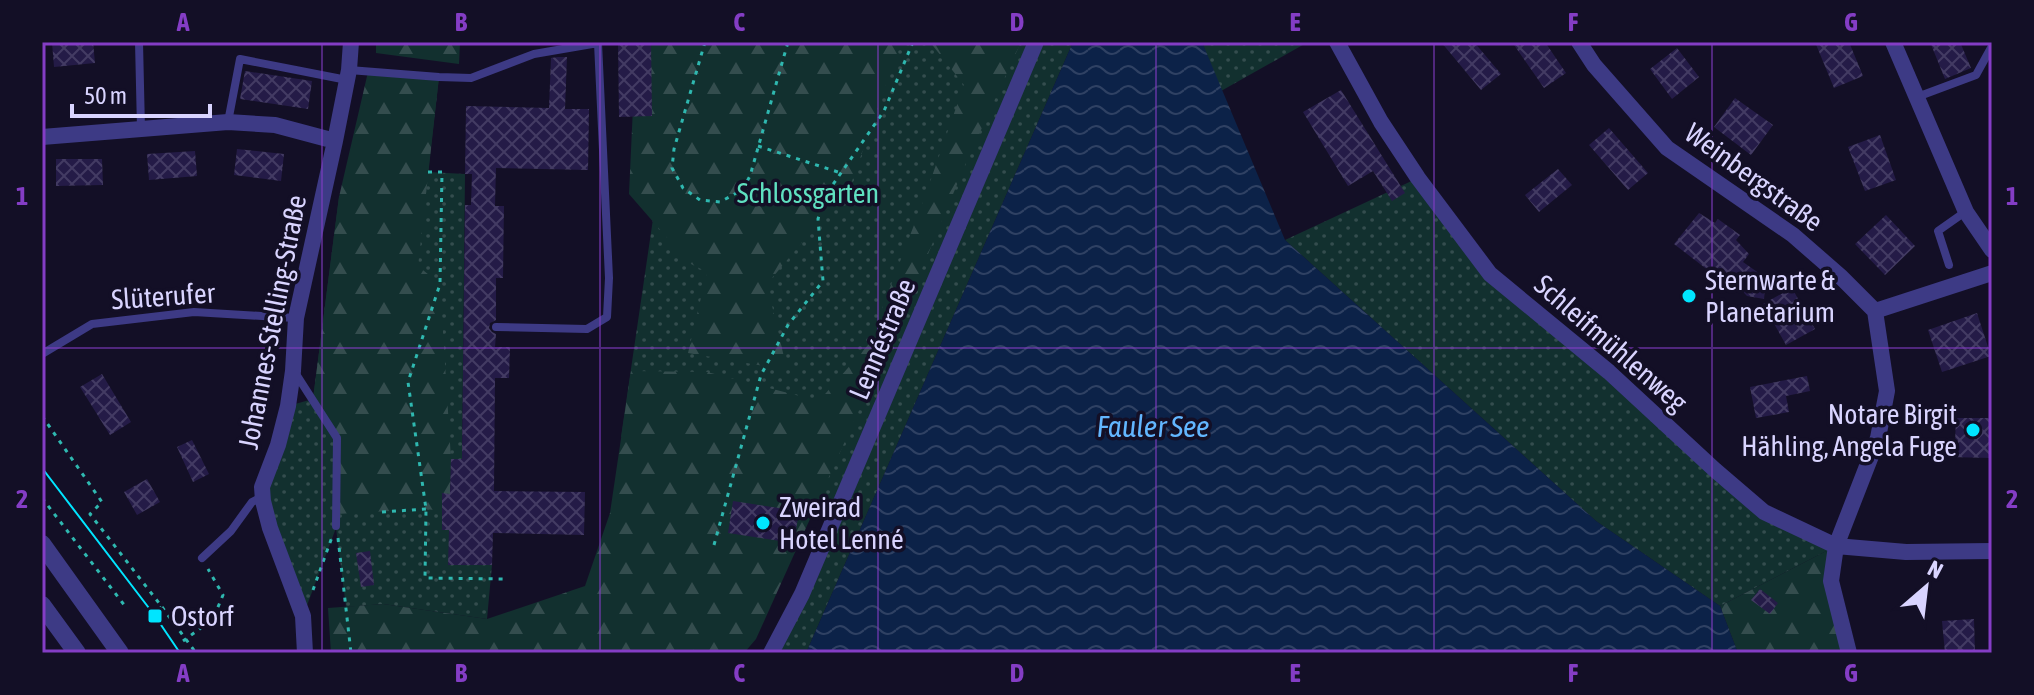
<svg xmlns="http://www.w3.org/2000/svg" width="2034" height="695" font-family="'Asap Condensed',sans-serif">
<defs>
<pattern id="grass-dots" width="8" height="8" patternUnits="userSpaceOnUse" patternTransform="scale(2)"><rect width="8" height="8" fill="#12302f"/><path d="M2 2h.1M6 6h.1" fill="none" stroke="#344d4e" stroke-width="1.8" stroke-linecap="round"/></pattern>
<pattern id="forest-firs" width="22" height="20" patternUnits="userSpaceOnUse" patternTransform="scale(2)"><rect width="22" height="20" fill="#12302f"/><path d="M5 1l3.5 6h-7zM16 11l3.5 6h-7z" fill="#344d4e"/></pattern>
<pattern id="water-waves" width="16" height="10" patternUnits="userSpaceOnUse" patternTransform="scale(2)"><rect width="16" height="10" fill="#0c2248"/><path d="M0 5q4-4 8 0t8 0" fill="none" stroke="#2f4163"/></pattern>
<pattern id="building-cross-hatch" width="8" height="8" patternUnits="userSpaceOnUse" patternTransform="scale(2)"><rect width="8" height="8" fill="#241b47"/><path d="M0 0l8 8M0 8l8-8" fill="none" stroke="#433b63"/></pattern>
</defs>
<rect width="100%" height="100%" fill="#130f26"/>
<path fill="url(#grass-dots)" d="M679,42H1073L806,653H771L835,504L621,437Z
M1202,42H1308L1221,91Z
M439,77L428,172L465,174L462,459H451L450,494H442V529L449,530V565H492L487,619L383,604L346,607L336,528L303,616L270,528L269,470L288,406L313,399L339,197Z
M1418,178L1490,275L1764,512L1836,546L1720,606L1596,521L1285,240Z"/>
<path fill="url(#forest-firs)" d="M376,42H460L459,64L376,53Z
M636,42H901L851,184L767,284L787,370L688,353L707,272L689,263L629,194Z
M930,42H1021L966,163L913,290L756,639L744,653H331L328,608L383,604L487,619L585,586L610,513L631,371L707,372L819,401L868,345L924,199L964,85Z
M368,72L439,77L418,266L440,284L451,459L450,494H442V511L426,509L337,514V438L313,399L339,197Z
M1836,546L1831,581L1849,653H1738L1720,606Z"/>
<path fill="url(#water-waves)" d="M1073,42H1202L1285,240L1596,521L1720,606L1738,653H806Z"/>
<path fill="url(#building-cross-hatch)" d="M52,42H93L95,63L54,67Z
M618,42H651L652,116L619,117Z
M1441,42H1474L1501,74L1481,90Z
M1512,42H1545L1566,73L1544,88Z
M1815,42H1849L1863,76L1834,88Z
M1930,42H1960L1971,68L1945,79Z
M1677,48L1699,77L1672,99L1650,69Z
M558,57H567L565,109H589L588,170L496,168L495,206H504L503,278H496V320L490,323L489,328L492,332L496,334L495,347H510L509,378H495L494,491L585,492L584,535L493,533L492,565H448L449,530H442V493L450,494L451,459H462L465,205H471L472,174H465L466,106L549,108L551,58Z
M245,71L312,81L308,109L240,99Z
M1341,90L1405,193L1392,201L1373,171L1348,186L1303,112Z
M1735,98L1773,125L1751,155L1714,127Z
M1609,128L1648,173L1628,190L1589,145Z
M1880,135L1896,180L1865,191L1848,147Z
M237,149L284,154L281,181L234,175Z
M195,151L197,176L149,180L147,154Z
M56,159H102L103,185L56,186Z
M1558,169L1572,185L1539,212L1525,195Z
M1699,213L1715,223L1718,219L1740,235L1736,240L1749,254L1743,262L1763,276L1766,281L1764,299L1747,296L1730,278L1726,284L1674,244Z
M1886,215L1915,246L1885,275L1855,244Z
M1792,288L1815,329L1786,345L1763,304Z
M1977,313L1991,356L1942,372L1928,330Z
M102,374L131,422L110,435L80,387Z
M1807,376L1810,391L1786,396L1789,412L1756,418L1750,387Z
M1956,418H1991L1992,458L1949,457V442L1955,443Z
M192,440L209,474L193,482L177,447Z
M147,479L160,502L137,515L124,492Z
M733,501L799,511L794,543L728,533Z
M370,551L374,585L361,587L356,553Z
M1760,589L1778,603L1770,614L1751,600Z
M1974,619L1975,653H1945L1942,621Z"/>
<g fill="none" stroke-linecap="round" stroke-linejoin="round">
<path stroke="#2fb8b0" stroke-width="3" stroke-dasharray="4 6" stroke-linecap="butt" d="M705,42L674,149L672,168L683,188L700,200L720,202L742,190L750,176L788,42
M758,146L841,173
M428,172H442L440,284L408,382L426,509L425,578L503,579
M42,416L102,502L90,514L162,607L158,609
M42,498L125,606
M382,512L426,509
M338,538L351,653
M714,545L761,375L788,325L823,281L818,219L825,196L884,111L913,42
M313,590L332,537
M162,607L196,653
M183,641L213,619L223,595L208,569
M691,653L694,651"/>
<path stroke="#3d3a85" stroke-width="8" d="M139,42L141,129
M349,70L439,77L471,78L534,54L598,43L609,278L607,317L587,329L496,327
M1917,97L1976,75L1992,46
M228,122L240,59L347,80
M1949,265L1938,231L1965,212
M42,354L92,324L194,312L295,318
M294,371L337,438L336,526
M202,558L231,531L252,502L262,497"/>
<path stroke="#3d3a85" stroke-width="16" d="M1337,42L1381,122L1418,178L1490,274L1609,372L1715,470L1764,512L1836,546L1906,552L1992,551
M1579,42L1594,65L1667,148L1793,235L1840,276L1875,311L1992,273
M1893,42L1966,212L1992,250
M42,137L228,122L275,125L335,141
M305,653L303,616L270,528L263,501L262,487L278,445L288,406L293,371L296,318L335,141L349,70L351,42
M771,653L802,594L1036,42
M1849,653L1831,581L1836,546L1878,438L1887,391L1875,311"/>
<path stroke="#3d3a85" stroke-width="18" d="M42,544L120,653
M42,605L77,653"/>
<path stroke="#00e5ff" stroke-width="2" d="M42,468L155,616L180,653"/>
</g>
<path fill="none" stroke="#843dc5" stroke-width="2" stroke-opacity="0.55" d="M322,42V653M600,42V653M878,42V653M1156,42V653M1434,42V653M1712,42V653M42,348H1992"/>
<g fill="#00e5ff" stroke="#130f26" stroke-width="3">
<circle cx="1689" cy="296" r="8"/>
<circle cx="1973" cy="430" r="8"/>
<circle cx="763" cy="523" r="8"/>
<rect x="147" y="608" width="16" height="16" rx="4"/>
</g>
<g text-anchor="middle" stroke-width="7" stroke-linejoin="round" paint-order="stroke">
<g font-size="28" fill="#d9d4ff" stroke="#130f26">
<text transform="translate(1754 177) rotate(36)" y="10">Weinbergstraße</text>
<text transform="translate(163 296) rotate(-4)" y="10">Slüterufer</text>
<text transform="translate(272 322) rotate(-79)" y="10">Johannes-Stelling-Straße</text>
<text transform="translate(882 339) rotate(-67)" y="10">Lennéstraße</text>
<text transform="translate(1611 343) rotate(41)" y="10">Schleifmühlenweg</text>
</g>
<g font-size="28" fill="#5fe0c0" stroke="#130f26">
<text x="808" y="203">Schlossgarten</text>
</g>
<g font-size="28" fill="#d9d4ff" stroke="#130f26" text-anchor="start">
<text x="1705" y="290">Sternwarte &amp;<tspan x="1705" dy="32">Planetarium</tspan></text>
<text x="1957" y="424" text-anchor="end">Notare Birgit<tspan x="1957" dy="32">Hähling, Angela Fuge</tspan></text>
<text x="779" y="517">Zweirad<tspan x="779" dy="32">Hotel Lenné</tspan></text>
<text x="171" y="626">Ostorf</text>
</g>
<g font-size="30" font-style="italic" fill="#62b6ff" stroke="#130f26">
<text x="1153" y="437">Fauler See</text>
</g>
</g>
<rect width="2034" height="695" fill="none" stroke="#130f26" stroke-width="88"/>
<g transform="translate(1926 587) rotate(28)" stroke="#130f26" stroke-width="6" paint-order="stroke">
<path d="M0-6L14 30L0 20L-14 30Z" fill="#d9d4ff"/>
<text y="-12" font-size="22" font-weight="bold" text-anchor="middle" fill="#d9d4ff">N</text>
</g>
<path d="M72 104v12h138v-12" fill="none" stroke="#d9d4ff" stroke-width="4"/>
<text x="84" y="104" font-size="24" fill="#d9d4ff" stroke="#130f26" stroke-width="6" paint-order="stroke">50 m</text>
<rect x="44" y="44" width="1946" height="607" fill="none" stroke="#843dc5" stroke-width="3"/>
<g font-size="26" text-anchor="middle" font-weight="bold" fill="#843dc5">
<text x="183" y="31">A</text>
<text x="461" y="31">B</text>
<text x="739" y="31">C</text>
<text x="1017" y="31">D</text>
<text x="1295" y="31">E</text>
<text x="1573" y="31">F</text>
<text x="1851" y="31">G</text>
<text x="22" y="205">1</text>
<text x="2012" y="205">1</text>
<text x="22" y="508">2</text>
<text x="2012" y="508">2</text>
<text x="183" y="682">A</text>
<text x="461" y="682">B</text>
<text x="739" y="682">C</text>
<text x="1017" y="682">D</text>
<text x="1295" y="682">E</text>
<text x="1573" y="682">F</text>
<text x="1851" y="682">G</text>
</g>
</svg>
